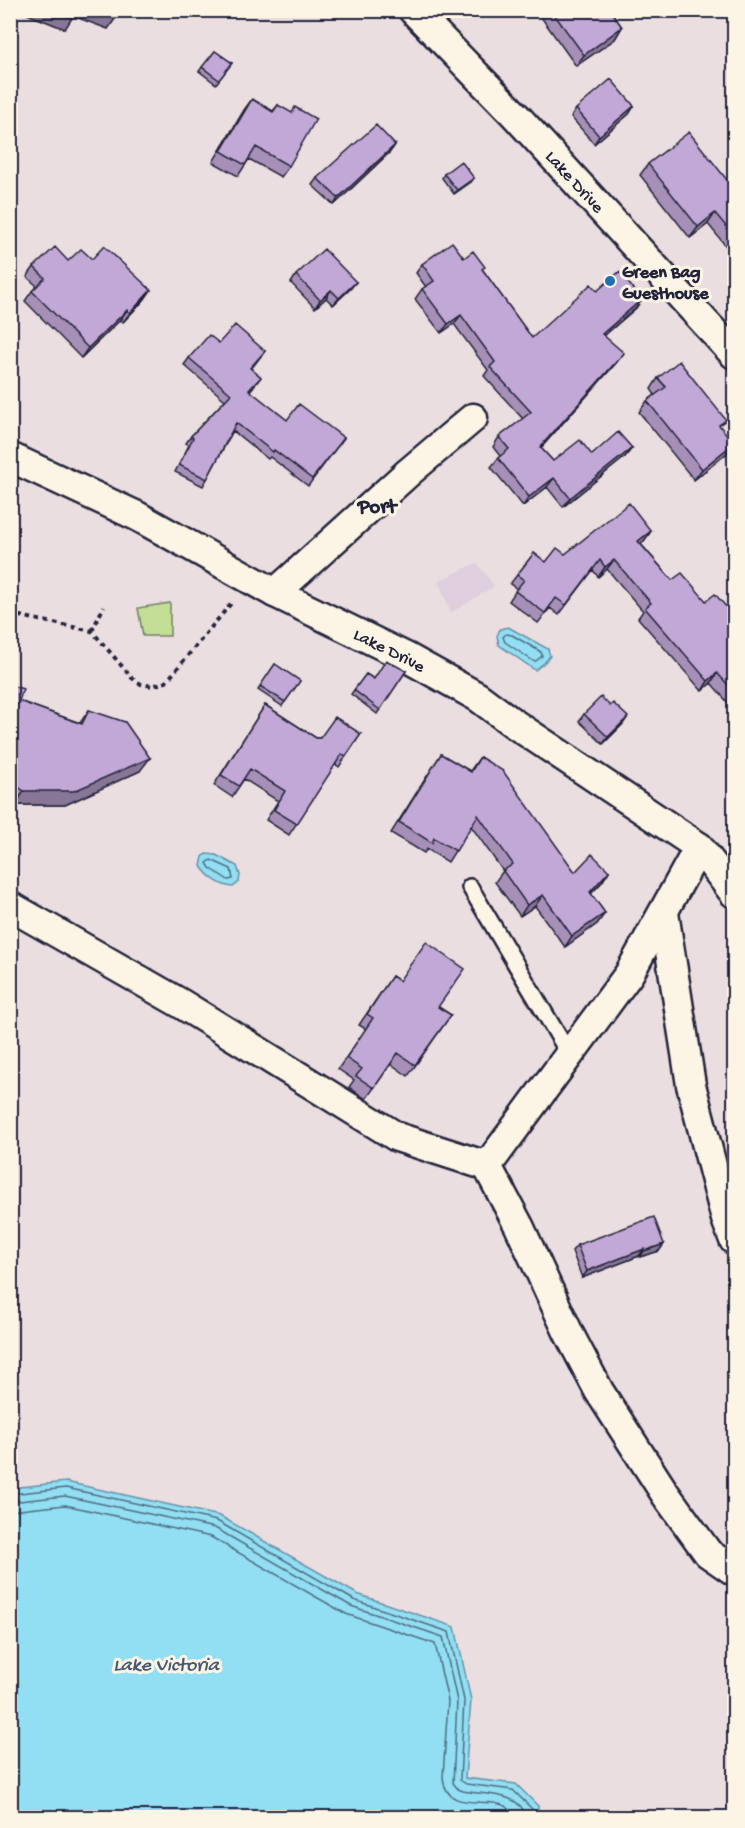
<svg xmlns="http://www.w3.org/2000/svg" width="745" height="1828" font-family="'Gochi Hand',sans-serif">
<rect width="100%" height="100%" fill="#ebdee0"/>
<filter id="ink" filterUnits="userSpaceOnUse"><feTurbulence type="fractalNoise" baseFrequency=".0167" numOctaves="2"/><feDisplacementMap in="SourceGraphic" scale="12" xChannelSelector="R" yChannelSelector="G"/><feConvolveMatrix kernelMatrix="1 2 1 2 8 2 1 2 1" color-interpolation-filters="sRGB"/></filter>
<g filter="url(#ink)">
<path fill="#dfcedd" d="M477,563L494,586L451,613L438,581Z"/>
<path fill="#c3de95" stroke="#728068" stroke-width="1.5" d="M170,603V636H143L138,608Z"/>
<path fill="#92def2" stroke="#6593a9" stroke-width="1.5" d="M508,627L548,649L550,656L544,663L535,670L499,645L497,636L500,629Z
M206,854L216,855L237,866L240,875L239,882L233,887C220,886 207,876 201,866L203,857Z
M66,1482L220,1516L357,1594L455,1627L471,1700L465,1778L516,1784L538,1806L539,1817H11V1488Z"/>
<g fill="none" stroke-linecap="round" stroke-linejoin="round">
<path stroke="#4f6d84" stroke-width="1.5" d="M506,634L512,635L541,652L542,656L536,661H533L505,642L503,637Z
M211,860L231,869L233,879L228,880L210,868L207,863Z
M10,1494L66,1488L217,1521L354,1600L449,1632L464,1700L460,1780L466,1784L513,1790L532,1809L533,1818
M10,1502L65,1496L215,1528L351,1606L443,1637L457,1701L453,1783L458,1789L463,1791C483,1795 521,1791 526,1818
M10,1511L65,1505L211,1537L346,1614L435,1644L448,1701L443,1777C446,1815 487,1795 507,1807C510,1809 514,1814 517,1818"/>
<g stroke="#22223b" stroke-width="20">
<path id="lane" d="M470,887L569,1054"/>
</g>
<g stroke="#22223b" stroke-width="33">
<g id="street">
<path id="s1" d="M413,10L516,116L734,354"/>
<path id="s2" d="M10,457L137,516L275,593L406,657L478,697L513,723L699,847L734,893"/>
<path d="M275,593L409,472L473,418"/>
<path d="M699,847L629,974L487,1166L519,1226L569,1334L599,1391L666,1495L708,1553L734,1571"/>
<path d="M10,906L180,1003L397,1137L487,1166"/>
<path d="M664,913L691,1085L726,1219L734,1240"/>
</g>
</g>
<path stroke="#22223b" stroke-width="4" stroke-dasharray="4.5 4.5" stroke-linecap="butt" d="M10,614L92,631L132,678L141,684L152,686L166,682L233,601
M92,631L104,606"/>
<use href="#lane" stroke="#fcf5e5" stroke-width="15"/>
<use href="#street" stroke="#fcf5e5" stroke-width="28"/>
</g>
<path fill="#a790b8" stroke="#22223b" stroke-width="1.5" d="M536,10H610L622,27L615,39L576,66Z
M215,51L232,63L216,84L199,71Z
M252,99L273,111L278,105L289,166L281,177L249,159L238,176L213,162L244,110Z
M634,106L629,114L594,144L571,117L576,109Z
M395,145L390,152L334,205L312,185L317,178Z
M648,164L735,190V253L733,255L708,224L690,238L640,175Z
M444,174L474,178L471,182L454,194L442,178Z
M464,258L483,270L532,338L597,291L642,299L636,308L604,336L617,362L541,448L553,461L632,448L625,457L563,507L547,487L523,506L491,467L500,456L493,447L499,437L523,419L484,376L488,370L454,324L441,333L415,299L422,289L426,287L416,273L422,264Z
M92,259L151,290L144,300L123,322L120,320L81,358L25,301L32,291L37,286L27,277L34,267L68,261Z
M296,275L356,282L350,289L333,305L326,298L315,308L291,283Z
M219,343L265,351L251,369L261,377L250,391L287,420L344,438L308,486L270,457L268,459L233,431L207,479L203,486L175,472L189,445L186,443L191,436L225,400L184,365L189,358Z
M658,378L726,454L694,480L639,412L647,401L655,395L651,389Z
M651,531L644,541L640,543L672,580L706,601L735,617V623L731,629L735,633V701L730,705L711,683L702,691L638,618L643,611L607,569L598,577L593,570L559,615L550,608L538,623L509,601L517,589L510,584L534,553L546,562L565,554Z
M275,664L300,681L282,706L258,690Z
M406,671L377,714L351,694L366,674L374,679Z
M10,685L19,701L80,723L89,710L140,771L65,805H15L10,802Z
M265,705L316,738L361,734L339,767L335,764L289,835L266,820L278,801L244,779L232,797L214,785Z
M584,714L623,724L603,744L579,721Z
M441,754L470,771L480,757L575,872L609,871L602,882L591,894L605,913L597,924L565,947L535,906L520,916L495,882L503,871L471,826L448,862L427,849L424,853L391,833Z
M392,976L451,1015L408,1076L391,1064L366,1099L349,1087L354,1080L338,1069L366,1029L359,1025Z
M664,1244L659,1251L640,1257L639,1256L582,1278L572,1251L577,1245Z"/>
<path fill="#887696" stroke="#22223b" stroke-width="1.5" d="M17,10H52L72,18L65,29Z
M74,10H93L115,19L108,29L70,15Z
M622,27L615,39L576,66L584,55Z
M634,106L629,114L594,144L599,136Z
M395,145L390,152L334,205L338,198Z
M474,178L471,182L454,194L457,190Z
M715,213L708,224L690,238L698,227Z
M356,282L350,289L333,305L339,298Z
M151,290L144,300L123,322L130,313Z
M331,290L326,298L315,308L320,300Z
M642,299L636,308L595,343L602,334Z
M127,310L120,320L81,358L88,348Z
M461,315L454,324L441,333L448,324Z
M624,353L617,362L533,456L540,447Z
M734,443L726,454L694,480L702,469Z
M632,448L625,457L563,507L570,498Z
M554,478L547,487L523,506L529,497Z
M651,531L644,541L631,551L638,541Z
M614,560L607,569L598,577L605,567Z
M735,621V623L730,629L727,624Z
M717,673L711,683L702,691L708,681Z
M628,717L623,724L603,744L608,737Z
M150,758L140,771L65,805H15L24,791Z
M609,871L602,882L582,903L590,892Z
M543,895L535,906L520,916L527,905Z
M605,913L597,924L565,947L572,936Z
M664,1244L659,1251L640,1257L644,1251Z
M644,1249L639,1256L582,1278L587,1271Z"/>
<path fill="#c2a8d6" stroke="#22223b" stroke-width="1.5" d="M52,10H75L72,18Z
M93,10H119L115,19Z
M551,10H610L622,27L584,55Z
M215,51L232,63L219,80L202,67Z
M611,79L634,106L599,136L576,109Z
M252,99L273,112L278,105L292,113L295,107L316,119L289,166L256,147L245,165L221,151Z
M376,125L395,145L338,198L317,178Z
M689,132L735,190V237L715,213L698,227L648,164Z
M461,161L474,178L457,190L444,174Z
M452,242L464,258L473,251L485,267L482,269L532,338L591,284L597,291L619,272L642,299L602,334L624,353L540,447L553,461L580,440L592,455L618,432L632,448L570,498L554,478L529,497L498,458L509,449L499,437L531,412L490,367L495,362L461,315L448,324L422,289L434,281L422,264Z
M104,246L151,290L130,313L127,310L88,348L32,291L45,278L34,267L55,247L68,261L81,249L92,259Z
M324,249L356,282L339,298L331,290L320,300L296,275Z
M235,325L265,351L250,368L261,377L249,390L287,420L299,404L344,438L312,479L274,450L273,452L236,423L207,479L179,465L193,438L191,436L231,394L189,358L209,335L219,343Z
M679,361L726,420L719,425L734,443L702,469L647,401L666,387L658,378Z
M629,503L651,531L638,541L672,580L682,573L706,601L715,594L735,617V621L727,624L735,633V692L717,673L708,681L645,608L651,603L614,560L605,567L600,560L566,605L556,598L545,613L515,591L524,580L517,575L534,553L546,562L557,548L565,554Z
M386,660L406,671L380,710L354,690L366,674L374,679Z
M275,664L300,681L285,702L260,686Z
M10,685L23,689L19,701L82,724L89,710L125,722L150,758L74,791H24L10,781Z
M601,697L610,706L613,703L628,717L608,737L584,714Z
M265,705L316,738H320L335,717L361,734L346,756L342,754L297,824L274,810L285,791L250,769L239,786L221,775Z
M441,754L471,772L480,757L503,771L575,872L592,854L609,871L590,892L605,913L572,936L543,895L527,905L503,871L513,864L478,815L456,851L434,838L432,843L399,822Z
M426,942L465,969L438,1007L451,1015L415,1065L398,1053L374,1088L356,1076L362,1069L346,1058L373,1018L367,1014L392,976L399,981Z
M654,1217L664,1244L644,1251V1249L587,1271L577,1245Z"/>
</g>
<circle fill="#1f6fb2" stroke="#fcf5e5" stroke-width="2" cx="610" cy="281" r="6"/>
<g text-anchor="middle" stroke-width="6" stroke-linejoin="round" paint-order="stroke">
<g font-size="18" fill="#22223b" stroke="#fcf5e5">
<text dy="6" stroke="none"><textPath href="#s1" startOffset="236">Lake Drive</textPath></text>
<text dy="6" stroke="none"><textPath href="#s2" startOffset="426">Lake Drive</textPath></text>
</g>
<g font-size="18" font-weight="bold" fill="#22223b" stroke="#fcf5e5" text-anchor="start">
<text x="622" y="277">Green Bag<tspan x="622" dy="21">Guesthouse</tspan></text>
</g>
<g font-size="20" font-style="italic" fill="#445a72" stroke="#fcf5e5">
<text x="166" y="1670">Lake Victoria</text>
</g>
<g font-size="21" font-weight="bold" fill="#22223b" stroke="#fcf5e5">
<text x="377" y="512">Port</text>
</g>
</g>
<rect width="745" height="1828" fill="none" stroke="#fcf5e5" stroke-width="36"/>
<rect x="18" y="18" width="709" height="1792" fill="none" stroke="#22223b" stroke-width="2" filter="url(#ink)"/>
</svg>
